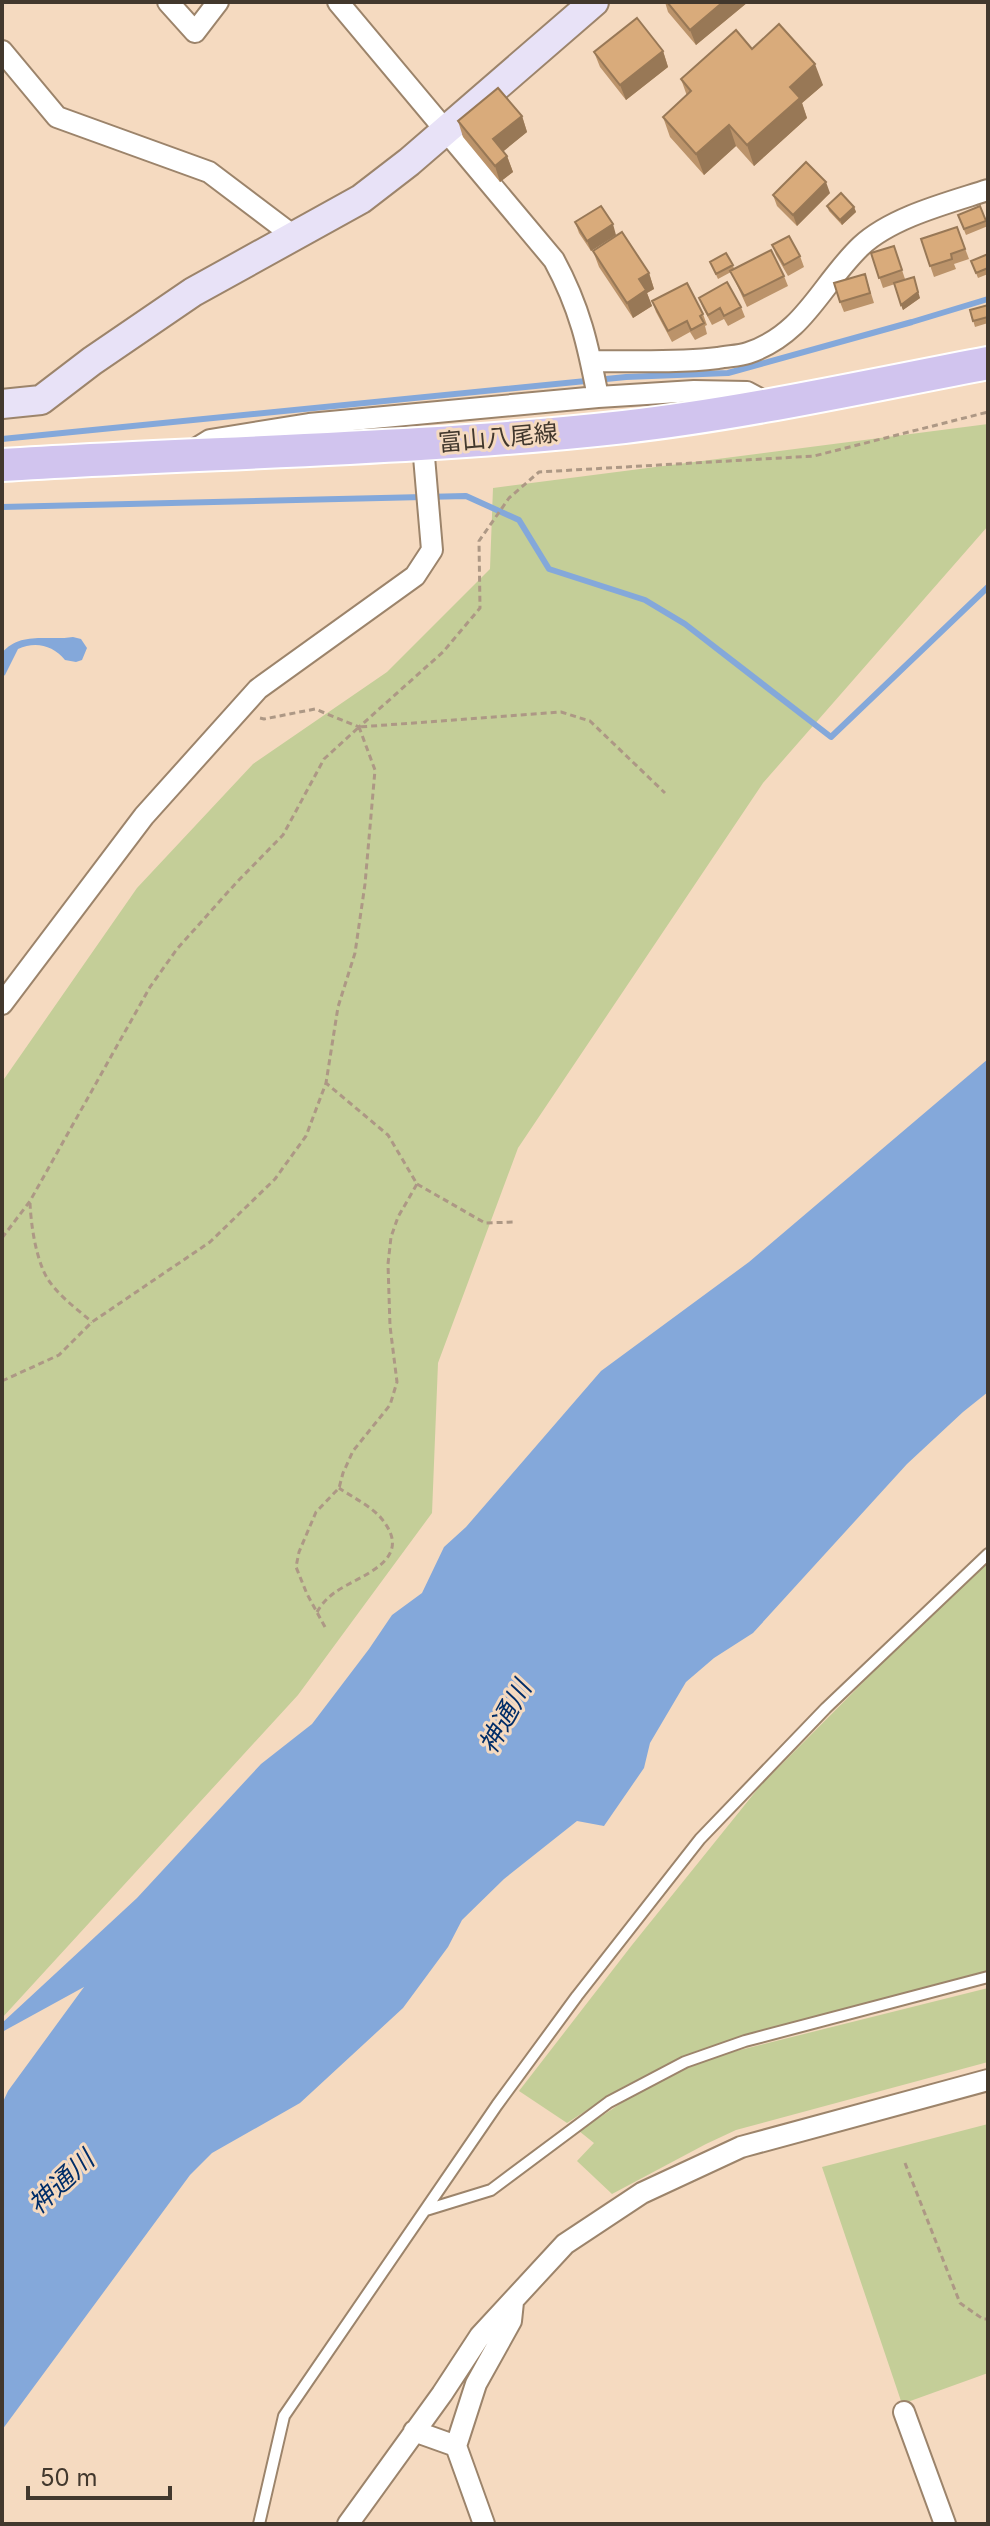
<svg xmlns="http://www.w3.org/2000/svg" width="990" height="2526" font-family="Inter,'Noto Sans JP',sans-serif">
<rect width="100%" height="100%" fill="#f5dac0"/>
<path fill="#c4ce98" d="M988,424V526L763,783L518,1148L438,1363L432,1513L298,1695L2,2018V1082L137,888L253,764L387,672L490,569L493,488Z
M988,1563V1977L696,2051L623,2087L567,2123L519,2091L632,1945L760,1786L949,1596Z
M988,1988V2062L736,2130L706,2144L612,2194L577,2161L594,2143L579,2131L632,2096L708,2058Z
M988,2124V2373L902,2404L822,2167Z"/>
<path fill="#84a8da" d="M73,637L81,639L87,648L82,660L76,662L65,660C53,645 35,641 18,649L5,675L2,677V653C20,631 48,641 73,637Z
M988,1059V1392L963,1412L907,1464L753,1633L714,1658L686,1682L650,1743L644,1768L604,1826L577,1821L504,1879L462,1920L448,1947L403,2008L300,2103L212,2153L190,2175L2,2430V2104L8,2091L84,1987L2,2032V2023L137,1898L261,1764L312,1724L369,1649L392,1615L422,1593L444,1547L466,1527L601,1371L749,1262Z"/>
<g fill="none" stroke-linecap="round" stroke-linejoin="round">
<path stroke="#84a8da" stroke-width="6" d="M2,439L626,377L728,373L912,322L988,299
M2,507L466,496L519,520L549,569L645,600L685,624L831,737L988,587"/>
<g stroke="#9c846b" stroke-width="14">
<path id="lane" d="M426,2210L491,2190L609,2102L685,2062L745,2041L988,1977
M259,2524L284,2416L497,2105L577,1996L700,1839L826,1708L988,1554"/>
</g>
<g stroke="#9c846b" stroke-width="24">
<path id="street" d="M168,2L195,32L218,2
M338,2L554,260C580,308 588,345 598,397L694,391L747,392L771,405
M2,51L57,117L209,172L295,237
M591,361C633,361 676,363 718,358C728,356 739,356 748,353C805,334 821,284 861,246C892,217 948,203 988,190
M197,448L210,440L309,424L598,397
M2,1004L144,816L258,689L415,576L432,550L423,445
M904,2412L945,2524
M414,2431L456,2446L484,2524
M456,2446L476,2384L511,2321L513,2302
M348,2524L442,2394L480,2336L565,2244L642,2193L741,2147L988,2080"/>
</g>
<g stroke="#9c846b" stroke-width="32">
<path id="secondary" d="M2,404L41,400L92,361L193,292L361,199L409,162L594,2"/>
</g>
<g stroke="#fff" stroke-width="36">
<path id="primary" d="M2,465C210,452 417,450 624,427C746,413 867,386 988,363"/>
</g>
<path stroke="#ad9885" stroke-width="3" stroke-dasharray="6 4" stroke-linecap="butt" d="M260,718L264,719L315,709L359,727L443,652L480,608L479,541L509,498L539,472L814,456L988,412
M417,1184L485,1223L514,1222
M30,1203C31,1224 35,1252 44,1272C53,1292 76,1308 92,1322
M2,1238L30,1201L150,987L177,949L236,883L283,835L324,759L359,727L561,712L590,721L665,793
M2,1381L59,1355L92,1322L210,1242L275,1179L306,1136L326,1083L338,1007L355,953L365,884L375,770L359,727
M317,1612C321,1605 327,1598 334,1593C359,1575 417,1561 381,1518C371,1506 352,1497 339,1488
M325,1627L307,1594L296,1567L299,1552L316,1512L339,1488L343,1473L353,1451L390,1405L397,1382L390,1326L388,1264L391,1237L398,1217L417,1184L388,1135L326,1083
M905,2163L960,2303L983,2319H988"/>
<use href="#lane" stroke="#fff" stroke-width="10"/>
<use href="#street" stroke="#fff" stroke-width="20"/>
<use href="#secondary" stroke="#e8e2f7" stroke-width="28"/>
<use href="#primary" stroke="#d1c4ee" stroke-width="32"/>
</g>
<path fill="#bb936a" d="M665,2H748L696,45L668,12Z
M752,49L823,85L802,103L807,118L754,166L736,146L704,175L670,137L663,117L687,96L681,79Z
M663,51L668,67L626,100L600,67L594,52Z
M522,116L527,132L503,151L507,156L513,172L500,182L463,137L458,121Z
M830,193L797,226L777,206L773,195Z
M827,206L854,207L856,212L842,225L829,211Z
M980,206L988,226L966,235L958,215Z
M575,222L616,235L591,251L579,233Z
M957,227L969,259L954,264L956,269L934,277L921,239Z
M772,245L800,256L804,267L788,276L776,255Z
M894,246L905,279L920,298L903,310L895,284L883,288L871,253Z
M593,251L649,273L654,289L647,293L652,306L633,318L599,267Z
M988,254V274L978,278L971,261Z
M710,262L733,265L734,269L784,276L788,286L747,307L731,272L718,279Z
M865,274L874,303L844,312L840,302Z
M699,298L741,307L745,317L728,326L724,319L712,325L703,308Z
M652,301L703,314L707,325L705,326L707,334L695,340L690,332L672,342L656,312Z
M988,305V323L975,327L970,310Z"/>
<path fill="#987856" d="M723,2H748L696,45L690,30Z
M663,51L668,67L626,100L620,85Z
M815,64L823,85L802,103L807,118L754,166L747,145L790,87Z
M522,116L527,132L499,155L493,139Z
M729,125L736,146L704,175L696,154Z
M507,156L513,172L500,182L495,166Z
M826,182L830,193L797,226L793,215Z
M854,207L856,212L842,225L840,220Z
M613,224L616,235L591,251L587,241Z
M649,273L654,289L647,293L652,306L633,318L627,303L639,279Z
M914,277L920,298L903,310L901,305Z"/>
<path fill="#d9ab7b" stroke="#987856" stroke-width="2" d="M667,2H723L690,30Z
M637,18L663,51L620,85L594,52Z
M779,24L815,64L790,87L800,98L747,145L729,125L696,154L663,117L691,91L681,79L736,30L752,49Z
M498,88L522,116L493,139L507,156L495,166L458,121Z
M806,162L826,182L793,215L773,195Z
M841,193L854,207L840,220L827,206Z
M601,206L613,224L587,241L575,222Z
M980,206L986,221L964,229L958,215Z
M957,227L965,249L951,254L952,259L930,266L921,239Z
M622,232L649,273L639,279L646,290L627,303L593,251Z
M789,236L800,256L784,265L772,245Z
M894,246L902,270L879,278L871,253Z
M771,250L784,276L744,296L730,271Z
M726,253L733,265L716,274L710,262Z
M988,254V268L976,273L971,261Z
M865,274L870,293L840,302L834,283Z
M914,277L918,292L901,305L894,283Z
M727,282L741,307L724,316L720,308L708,315L699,298Z
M687,283L703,314L700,316L704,323L691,330L687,321L668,331L652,301Z
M988,305V317L973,321L970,310Z"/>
<g text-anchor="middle" stroke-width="6" stroke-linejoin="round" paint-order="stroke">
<g font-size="24" fill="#42382d" stroke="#f5dac0">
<text transform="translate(498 438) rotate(-5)" y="8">富山八尾線</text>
</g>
<g font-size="26" font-style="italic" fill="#002d68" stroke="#f5dac0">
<text transform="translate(505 1717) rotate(-61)" y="9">神通川</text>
<text transform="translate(61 2182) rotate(-43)" y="9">神通川</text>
</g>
</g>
<rect width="990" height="2526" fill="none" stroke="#42382d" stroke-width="8"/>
<path d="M28 2486v12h142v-12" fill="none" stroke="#42382d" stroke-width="4"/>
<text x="40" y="2486" font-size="24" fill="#42382d" stroke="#f5dac0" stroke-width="6" paint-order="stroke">50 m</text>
</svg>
